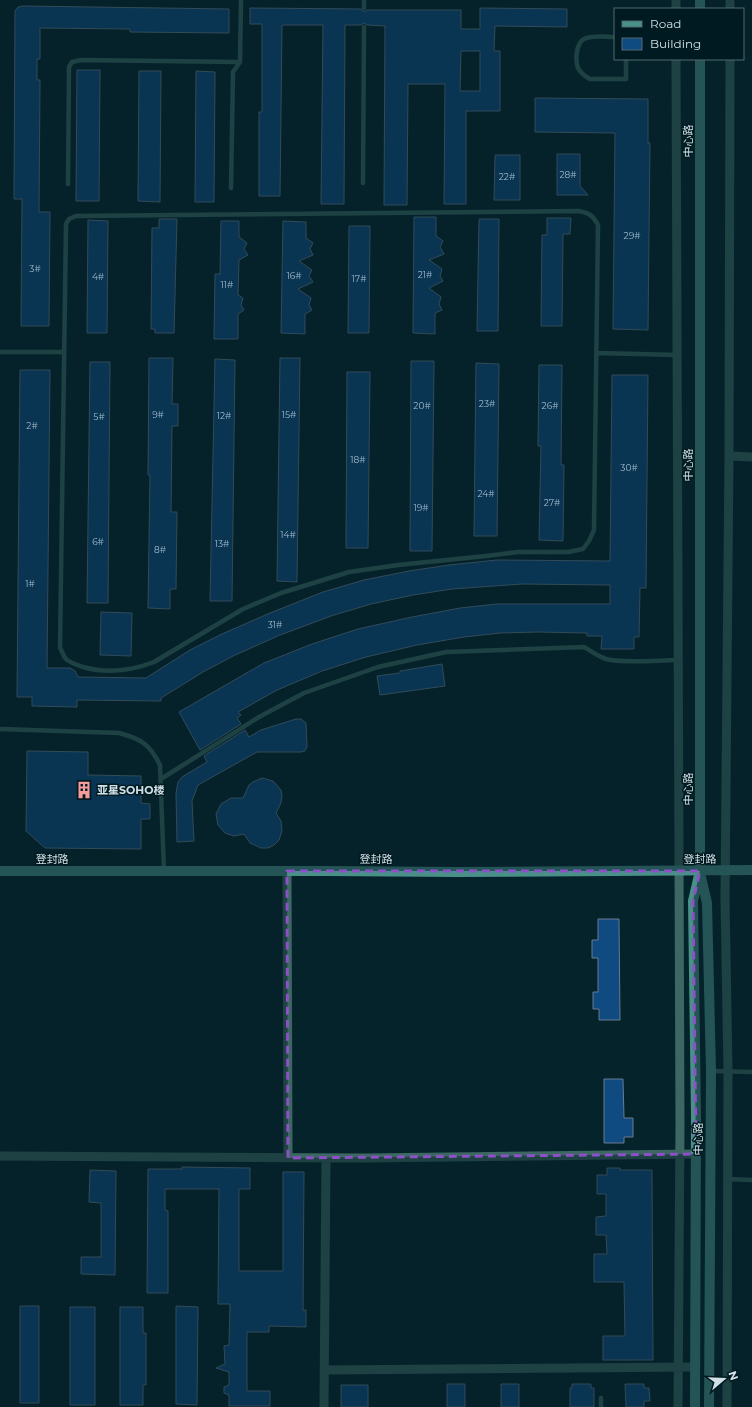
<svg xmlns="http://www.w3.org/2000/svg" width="752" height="1407" font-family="Montserrat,'Noto Sans SC',sans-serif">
<rect width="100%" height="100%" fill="#05232b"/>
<path fill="#0f4b81" stroke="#687b8f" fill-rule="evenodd" d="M23,6L229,9V33L130,32V29L40,28V59H37V80H40L39,212H50L49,326H21L22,199H14L15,11L18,7Z
M250,8L361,9L364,12L367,10H461V29H480V8L567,9V27L495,26L494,51H500V111H466V204H444L445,84H408L407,205H384L385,26L367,25L364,23L361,25H345L344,204H321L323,25H282L280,196H259V112H262V24H250ZM461,51H480V91H460Z
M77,70H100L99,201H76Z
M139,71H161L160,202L138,201Z
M196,71L215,72L214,202H195Z
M535,98L648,99V143H650L648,330L613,329L615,133L535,132Z
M557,154H580V186L588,195H557Z
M495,155H520V200H494Z
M414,217H436V236L443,241L440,247L444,254L429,260L442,269L440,276L443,281L429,288L441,297L439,304L442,310L435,313V334L413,333Z
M547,218H571L570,234H563L562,326H541L542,235H547Z
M159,219H177L174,333H155V329H151L152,228H159Z
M479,219H499L498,331H477Z
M88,220L108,221L107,333H87Z
M221,221H239V237L247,243L244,249L248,255L239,260L238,295L243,298L241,305L244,310L238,314V339H214L215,274H220Z
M283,221L306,222V238L313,243L310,249L313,255L299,261L312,270L309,276L313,282L298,289L311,298L309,305L312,310L305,314V334L281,333Z
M349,226H370L369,333H348Z
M149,358H173L172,404H178V426H172L171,512H177L176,589H170V609L148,608L150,475H148Z
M280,358H300L297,582L277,581Z
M215,359L235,360L232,601H210Z
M411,361H434L432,551H410Z
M90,362H110L108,603H87Z
M476,363L499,364L497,536H474Z
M539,365H562L561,465H564L563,541L539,540L541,446H538Z
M20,370H50L47,668H70L75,671L78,677L146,678L190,650L222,634L270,613L323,592L364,580L409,571L449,565L497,560L610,561L612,375H648L646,588H640L639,637H634V649H601L602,636H587V633L538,632L500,633L464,637L417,645L366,657L322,671L277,690L238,712L241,715L237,718L241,724L200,750L179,712L264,663L312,644L358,629L412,617L460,608L497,604H610V585L522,584L452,589L413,595L371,604L331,616L280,635L233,656L203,672L161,698V701L77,700V707L32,706V697H17Z
M347,372H370L368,548H346Z
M101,612L132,613L131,656L100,655Z
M442,664L445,686L380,695L377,676L400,673V671Z
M296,719H301L306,723L307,747L305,751L301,752H257L198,785L192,801L194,841L177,842L176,793L178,782L182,777L207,762L204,756L245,730L249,737L261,730Z
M27,751L88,752V775L141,776V803L150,804V819H141V849L45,848L26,831Z
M262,778L273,781L281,790L282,796L281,803L276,813L281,821L282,831L279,840L274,845L268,848H261L250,843L244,834L234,836L225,833L218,825L216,814L221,804L231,798H243L249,785L253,782Z
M598,919H619L620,1020H599V1009H593V992H598V958H592V940H598Z
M604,1079H623L624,1118H633V1137H624V1143H604Z
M182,1167L250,1168V1189H239V1271H283V1172H304L303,1310H306V1327L269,1326V1332H247V1391H270V1406H229V1395L224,1393V1387L229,1385V1372L216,1368L225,1364L224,1346L229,1345L230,1304H218L219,1189H165V1210L168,1211V1293H147L148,1169H182Z
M607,1168H620V1170H652L653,1360H603V1336H625L624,1282H594V1254H607L606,1235H596V1217L606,1216V1194H597V1175H607Z
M90,1170L116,1171L115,1275L81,1274V1257H101V1203L89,1202Z
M20,1306H39V1403H20Z
M176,1306L198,1307L197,1405L176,1404Z
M70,1307H95V1405H70Z
M120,1307H143V1333H146V1385H143V1405H120Z
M447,1384H465V1407H447Z
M501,1384H519V1407H501Z
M572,1384H591V1388H594V1407H570V1388H572Z
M625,1384H644V1388H649L650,1401H644V1407H626Z
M341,1385H368V1407H341Z"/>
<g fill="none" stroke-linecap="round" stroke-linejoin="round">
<path stroke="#3d6762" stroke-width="4.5" d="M364,8V0
M615,37C605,37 592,35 584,39C576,43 575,61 578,68C581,74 585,76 590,79H626V59
M363,183L364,27
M68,184L69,67L72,62L81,60L240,62
M231,188L233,72L240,62L241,0
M579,211C590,213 593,216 598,225L594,530L589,541L583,549L568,552H519L486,556L398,565L349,572L281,593L243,609L154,662C131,671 108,674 83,667C78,665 70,663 66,659C64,657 62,651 60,648L66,224L69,219L76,216Z
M0,352H64
M597,353L677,355
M0,729L119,733C142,739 150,745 160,765L164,871
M161,779L259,717L304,693L378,667L446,652L584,647C591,651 597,656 606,659C623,664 659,660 678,660
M711,1071L752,1072
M728,1179L752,1180
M601,1407V1398"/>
<path stroke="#3d6762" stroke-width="9" d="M676,0V9
M730,9V0
M676,59L680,1127L678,1407
M729,456L752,457
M287,871L288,1158
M0,1156L364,1158L696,1154
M325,1370L695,1367
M324,1407L326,1158
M727,1407L728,1071L725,898L729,456L730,59"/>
<path stroke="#499088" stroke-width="10" d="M700,0V9
M0,871H327L457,872L752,870
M700,873L707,903L711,1071L709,1407
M695,1407L696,1118L693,901L700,871V59"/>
</g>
<path d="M0 0H752V1407H0ZM287,871H700L693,901L696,1154L288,1158Z" fill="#05232b" fill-opacity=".55" fill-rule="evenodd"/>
<path fill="none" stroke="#8c50c7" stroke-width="3" stroke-dasharray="8 5" stroke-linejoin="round" d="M287,871H700L693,901L696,1154L288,1158Z"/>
<defs>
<g id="building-bare" transform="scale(1.38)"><path d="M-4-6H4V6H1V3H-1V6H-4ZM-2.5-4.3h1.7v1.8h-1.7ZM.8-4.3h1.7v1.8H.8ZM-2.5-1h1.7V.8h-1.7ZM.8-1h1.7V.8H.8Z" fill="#f59b9c" stroke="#001a21" stroke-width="2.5" paint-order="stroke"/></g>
</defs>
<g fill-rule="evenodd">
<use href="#building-bare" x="84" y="790"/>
</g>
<g text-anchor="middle" stroke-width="3" stroke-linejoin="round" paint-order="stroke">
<g font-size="9" fill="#a0bbcd">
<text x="568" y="178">28#</text>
<text x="507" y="180">22#</text>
<text x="632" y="239">29#</text>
<text x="35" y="272">3#</text>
<text x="425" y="278">21#</text>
<text x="294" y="279">16#</text>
<text x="98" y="280">4#</text>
<text x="359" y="282">17#</text>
<text x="227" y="288">11#</text>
<text x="487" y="407">23#</text>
<text x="422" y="409">20#</text>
<text x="550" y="409">26#</text>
<text x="158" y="418">9#</text>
<text x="289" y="418">15#</text>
<text x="224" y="419">12#</text>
<text x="99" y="420">5#</text>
<text x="32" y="429">2#</text>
<text x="358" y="463">18#</text>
<text x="629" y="471">30#</text>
<text x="486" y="497">24#</text>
<text x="552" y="506">27#</text>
<text x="421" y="511">19#</text>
<text x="288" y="538">14#</text>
<text x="98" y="545">6#</text>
<text x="222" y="547">13#</text>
<text x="160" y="553">8#</text>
<text x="30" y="587">1#</text>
<text x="275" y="628">31#</text>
</g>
<g font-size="11" fill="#d0e0e6" stroke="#001a21">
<text transform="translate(688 141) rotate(-90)" y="4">中心路</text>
<text transform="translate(688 465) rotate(-90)" y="4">中心路</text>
<text transform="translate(688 789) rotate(-90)" y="4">中心路</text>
<text x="52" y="863">登封路</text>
<text transform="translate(376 859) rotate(1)" y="4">登封路</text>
<text transform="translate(700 859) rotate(-1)" y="4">登封路</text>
<text transform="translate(698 1139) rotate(-90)" y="4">中心路</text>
</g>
<g font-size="11" font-weight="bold" fill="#d0e0e6" stroke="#001a21" text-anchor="start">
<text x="97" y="794">亚星SOHO楼</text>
</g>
</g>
<rect x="614" y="8" width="130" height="52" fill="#001a21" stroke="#536970"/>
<rect x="622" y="21" width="20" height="6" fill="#499088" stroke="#536970"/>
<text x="650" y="28" font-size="12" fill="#d0e0e6">Road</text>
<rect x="622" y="38" width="20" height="12" fill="#0f4b81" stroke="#536970"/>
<text x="650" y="48" font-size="12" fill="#d0e0e6">Building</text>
<g transform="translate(724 1379) rotate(71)" stroke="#001a21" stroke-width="3" paint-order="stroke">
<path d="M0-3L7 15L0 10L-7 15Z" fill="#d0e0e6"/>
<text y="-6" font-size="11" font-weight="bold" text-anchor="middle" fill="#d0e0e6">N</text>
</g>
</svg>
